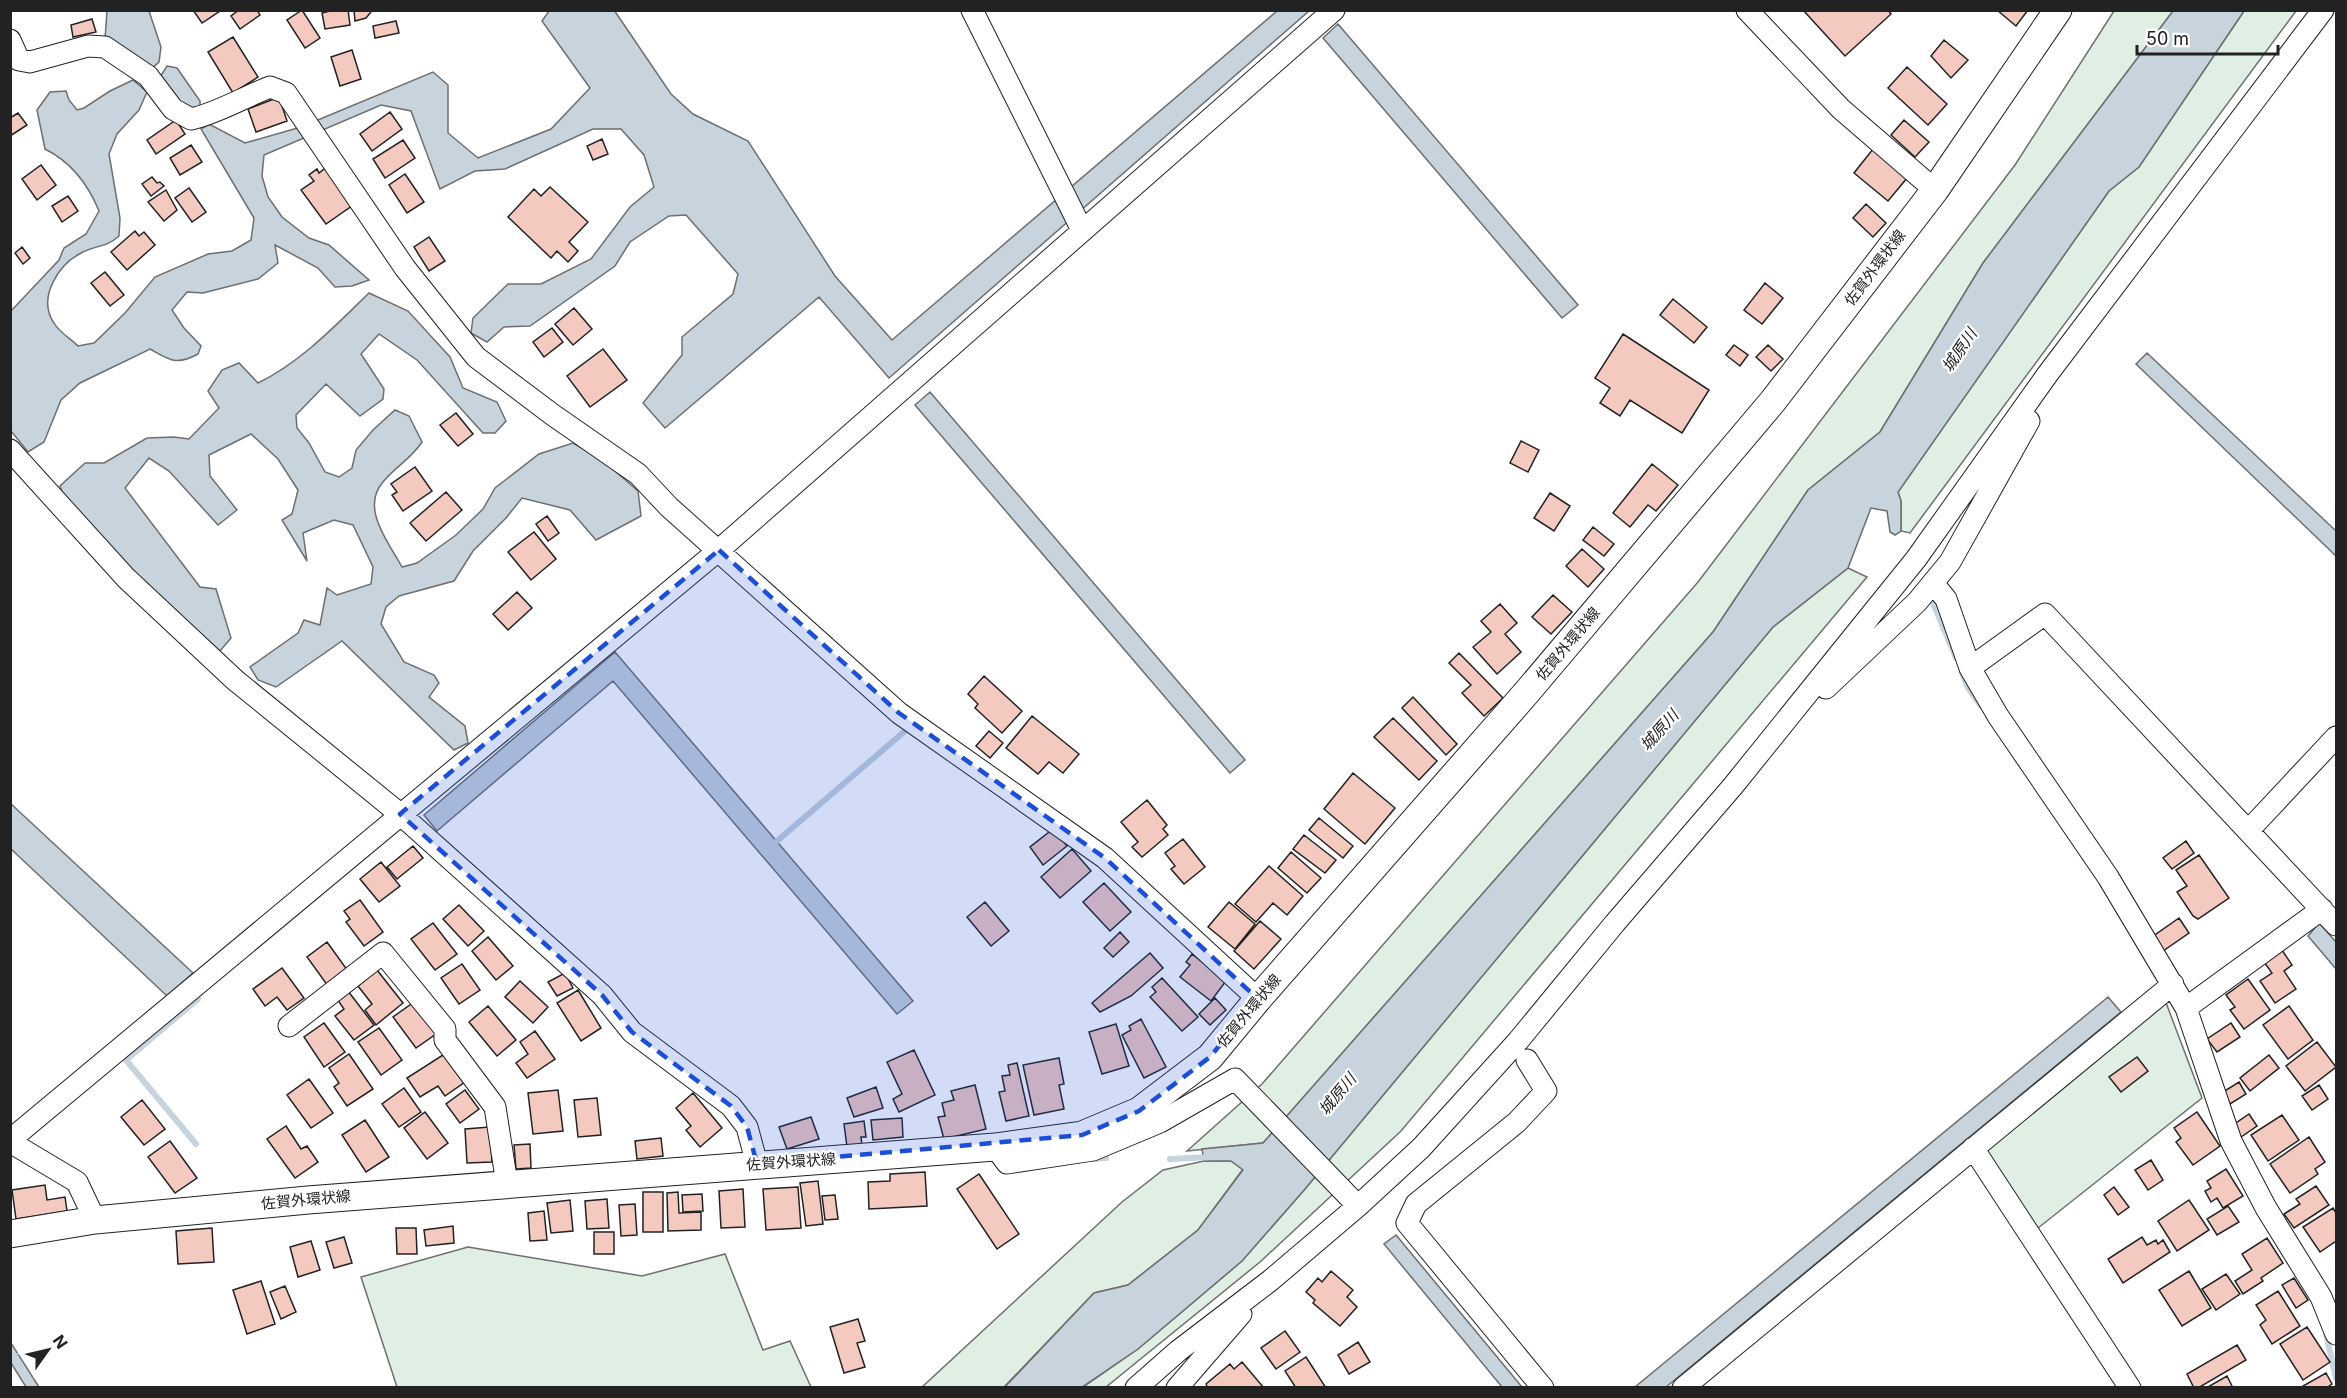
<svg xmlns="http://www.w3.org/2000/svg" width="2347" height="1398" font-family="Inter,'Noto Sans JP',sans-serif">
<rect width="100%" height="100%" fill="#fff"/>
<path fill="#e0efe3" stroke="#6f6f6f" stroke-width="1.5" d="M2114,11H2173L1983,263L1880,432L1808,490L1713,632L1263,1143L1187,1151L1262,1084L1698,582L2015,165Z
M2244,11H2296L1910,533L1901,531V501L1898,492L2109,191L2139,167Z
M1848,568L1867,577L1401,1131L1260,1262L1106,1387L1082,1388L1138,1349L1242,1261L1305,1189L1773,627Z
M2165,1000L2202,1098L2033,1232L1985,1152Z
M1204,1161H1231L1243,1169L1198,1230L1128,1285L1094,1293L1004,1387L921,1388L1122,1202L1163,1170Z
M468,1247L642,1276L725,1254L763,1350L790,1341L811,1387H397L361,1277Z"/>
<path fill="#c7d3dd" stroke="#6f6f6f" stroke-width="1.5" d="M614,10L671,94L693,114L748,141L835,276L892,340L1277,11H1309L889,378L819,297L665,428L643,403L682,355V337L733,294L738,274L686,215L669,216L630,242L615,266L530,326L504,327L487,342L471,333L473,318L508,284H541L591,259L630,207L654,187L644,155L621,129H593L505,169L475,171L440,189L411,111L381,105L264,155L262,176L268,197L282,217L309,238L329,245L369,280L352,286L335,287L318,268L275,245L278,263L258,279L203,293L187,292L172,310L184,328L201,346L198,354C176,366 170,360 150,349L80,383L61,400L44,442L28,452L11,431L10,312L59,260L64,248L86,234L99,211C88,184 71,162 45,149L37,110L50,92L66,91L69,100L77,110L84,108L110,91L133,80L147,92L139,110L117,134L109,154L120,218L119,236C106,248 95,245 81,253C58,265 37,298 54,323C59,332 71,339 78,346L94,343L125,313L155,277L208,254L232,251L251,240L254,218L201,129L209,124L245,143L301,127L433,72L448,85V133L478,158L551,129L590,88L542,21L549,11Z
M107,11H149L161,47L159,62L150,70L105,39Z
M2173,11H2244L2139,167L2109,191L1898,492L1901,501V531L1895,535L1890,532L1887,511L1871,508L1848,568L1773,627L1305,1189L1242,1261L1138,1349L1082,1387L1004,1388L1094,1293L1128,1285L1198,1230L1243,1170L1231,1161H1204L1202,1149L1263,1143L1713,632L1808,490L1880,432L1983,263Z
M1338,24L1578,305L1562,318L1323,38Z
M167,66L177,68L200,101V108H182L160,77Z
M369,293L408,311L450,357L463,388L497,402L506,421L495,433H483L417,360L379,334L361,354L384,389L383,399L360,416L326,384L296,415L297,428L309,443L325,472L339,477L352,468L356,450L373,430L395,410L409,416L422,442C411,459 395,467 383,482C360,508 389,543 402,567L417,563L456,535L483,509L495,488L539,454L573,443L600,458L638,491L641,516L596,540L570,510L522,498L506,518L473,551L454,581L399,596L386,607L381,624L404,662L434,675L439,683L429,697L465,726L468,743L454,750L342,641L276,687L258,680L250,667L298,633L304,620L320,625L327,588L337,595L371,584L373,567L353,525L334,520L303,533L307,561L282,520L292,514L298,490L278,459L251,434L209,455L210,476L237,510L218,525L169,471L149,458L125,488L200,587L216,589L231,638L220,651L143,585L63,494L60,486L85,463H104L147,438L174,437L189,439L219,408L208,391L222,370L239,363L258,383C301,362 335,326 369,293Z
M2147,353L2336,531V556L2136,364Z
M930,392L1245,760L1230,773L915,405Z
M615,652L913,1001L897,1014L613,681L437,831L424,815Z
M10,803L193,973L167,996L11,849Z
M2319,923L2336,942V969L2308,936Z
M2108,997L2121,1012L1666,1387H1635Z
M1396,1235L1522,1387H1502L1384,1244Z
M10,1343H11L39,1387H26L11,1363Z"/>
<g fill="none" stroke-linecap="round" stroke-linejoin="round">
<path stroke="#c7d3dd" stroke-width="6" d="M1931,598L1956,658
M1962,673L1968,688L1981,706
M777,841L905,731
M196,1144L126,1060L198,999
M1091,1159L1106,1158
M1170,1159L1212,1157
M2326,1334L2336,1378"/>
</g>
<path fill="#f3c9c0" stroke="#222" stroke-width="1.5" d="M193,10H220V11L202,23Z
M239,10H257L260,15L240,29L231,16Z
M302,10L320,38L305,48L287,20Z
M334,10H348L350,25L325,29L322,13Z
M354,10H370L371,12L366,18L355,21Z
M1803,10H1888L1891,14L1845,56Z
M1997,10H2028L2016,26Z
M92,19L96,32L73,37L71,25Z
M396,21L399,33L375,38L373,26Z
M233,37L258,77L233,93L208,52Z
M1944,40L1968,60L1951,78L1931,56Z
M352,50L361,79L340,86L331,57Z
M1907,67L1947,104L1928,125L1888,88Z
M279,97L287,121L256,132L248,109Z
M390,112L402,129L372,151L360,134Z
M18,113L27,125L10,136V118Z
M176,120L185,134L156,154L147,140Z
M1904,120L1929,142L1915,157L1891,135Z
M602,139L608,154L593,160L587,146Z
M403,140L415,158L385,178L373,159Z
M191,145L202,162L180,175L170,158Z
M1873,149L1907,178L1888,201L1854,173Z
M41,165L56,185L37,200L22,179Z
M329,165L356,203L326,224L301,190L314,181L309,175L317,169L319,173Z
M405,174L424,202L407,213L389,185Z
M152,177L157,183L160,182L164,186L151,196L142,184Z
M550,187L588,222L569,242L578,251L568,262L557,251L551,258L508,217L534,189L541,196Z
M189,188L206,212L192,222L175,198Z
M166,190L177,210L164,221L148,202Z
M68,196L78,211L62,222L52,206Z
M1866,204L1886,223L1873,237L1853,218Z
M135,231L139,236L144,232L155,245L127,270L111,252Z
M429,237L445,261L429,271L414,247Z
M22,247L30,258L23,264L15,253Z
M105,272L124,295L110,306L91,283Z
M1765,283L1783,298L1762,324L1744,310Z
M1673,299L1707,327L1694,343L1660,315Z
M574,308L592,329L573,345L555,324Z
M552,328L563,342L544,357L533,342Z
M1623,334L1709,390L1682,433L1630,400L1620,416L1600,403L1610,388L1595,378Z
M1734,345L1748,355L1740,366L1726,355Z
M1768,345L1783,359L1771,371L1756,357Z
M603,349L627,380L590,407L567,376Z
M456,413L473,434L458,446L440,425Z
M1521,441L1539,450L1528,472L1510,463Z
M1652,464L1678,485L1656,511L1648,505L1630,527L1613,513Z
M415,467L432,491L403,511L392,495L397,492L391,484Z
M446,492L462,510L426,541L410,523Z
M1550,493L1570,506L1554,531L1534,518Z
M547,516L559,533L548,541L536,524Z
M1593,527L1614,544L1604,556L1583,540Z
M534,532L556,559L531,580L508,552Z
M1582,549L1604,569L1588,587L1566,566Z
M517,592L532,608L508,630L493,614Z
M1553,595L1572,612L1551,634L1532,617Z
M1500,604L1517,623L1505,634L1521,652L1497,674L1473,647L1491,632L1481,621Z
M1459,653L1503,698L1484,716L1462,693L1471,685L1449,663Z
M984,676L1022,711L1002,733L975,708L978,704L968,694Z
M1413,697L1457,744L1446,755L1402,708Z
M1032,716L1079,754L1063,773L1049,762L1038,774L1006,748Z
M1393,718L1437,761L1419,780L1374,737Z
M989,731L1003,743L990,758L976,746Z
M1353,773L1395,808L1365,844L1324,809Z
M1147,800L1167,825L1163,829L1168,835L1142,857L1132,847L1138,842L1121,822Z
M1319,818L1353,846L1343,858L1309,830Z
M1053,829L1067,846L1043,865L1030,847Z
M1304,835L1336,860L1325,873L1293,849Z
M1183,839L1205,867L1184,884L1171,869L1175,866L1165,853Z
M2186,841L2194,853L2172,869L2163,858Z
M413,846L423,858L397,879L387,867Z
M1072,849L1091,871L1060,898L1041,877Z
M1291,852L1321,878L1307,893L1278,868Z
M2199,855L2229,898L2198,919L2193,916L2177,892L2187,886L2176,870Z
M381,862L400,886L379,902L360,879Z
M1269,866L1303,896L1287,915L1273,903L1256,922L1235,904Z
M1104,883L1131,912L1110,931L1083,902Z
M360,900L383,932L364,946L346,922L350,919L344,911Z
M985,902L1009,931L991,946L967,917Z
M1229,902L1255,924L1235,949L1208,927Z
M459,905L484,931L468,946L443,919Z
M2179,918L2189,933L2163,951L2152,937Z
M1260,921L1281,939L1254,969L1234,951Z
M433,923L457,954L435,970L411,939Z
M1120,932L1129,942L1113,957L1104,948Z
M488,937L513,966L496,980L472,951Z
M327,942L348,971L328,986L307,957Z
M2282,950L2292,965L2284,971L2296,989L2275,1003L2260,981L2272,973L2264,962Z
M1150,953L1163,968L1131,996L1100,1012L1092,1003Z
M1192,954L1226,981L1211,1001L1180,977L1190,965L1186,962Z
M462,964L480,990L459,1004L441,978Z
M282,968L304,998L287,1010L277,997L265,1006L253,989Z
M377,970L403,1003L376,1025L365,1010L372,1004L358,986Z
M565,973L573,988L557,996L548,982Z
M1162,978L1198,1017L1182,1031L1150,997L1156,992L1152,987Z
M2248,979L2270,1010L2244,1029L2230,1010L2235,1007L2226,995Z
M520,981L548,1007L533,1023L505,997Z
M578,990L601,1028L581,1041L557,1003Z
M348,991L374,1025L354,1040L335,1016L344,1009L337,999Z
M1215,998L1226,1010L1210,1025L1199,1014Z
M414,1002L436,1034L416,1048L393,1017Z
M488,1006L516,1040L497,1056L469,1022Z
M2289,1006L2313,1040L2288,1059L2263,1025Z
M1141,1019L1166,1067L1144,1078L1122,1035L1131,1030L1129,1026Z
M324,1023L345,1052L324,1067L304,1037Z
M2231,1023L2240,1037L2217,1052L2207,1039Z
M1116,1024L1129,1066L1102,1074L1089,1032Z
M379,1028L402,1060L381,1075L358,1042Z
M535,1031L555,1059L527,1078L516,1063L528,1054L520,1042Z
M2317,1042L2336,1067L2305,1091L2286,1066Z
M914,1050L935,1095L899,1112L893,1099L902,1094L887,1062Z
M446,1053L465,1082L445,1096L438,1086L420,1097L407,1078Z
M349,1054L373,1089L347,1106L334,1087L339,1083L329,1068Z
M2269,1055L2279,1068L2250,1091L2240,1078Z
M2137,1057L2148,1071L2121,1092L2109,1077Z
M1059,1058L1064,1084L1059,1085L1064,1109L1034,1115L1023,1065Z
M1017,1063L1029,1116L1006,1121L999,1092L1005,1091L1002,1076L1010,1075L1008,1065Z
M309,1079L333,1113L311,1128L287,1095Z
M2239,1082L2246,1094L2230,1104L2223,1092Z
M975,1085L986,1129L944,1139L938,1117L945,1116L942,1103L954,1100L951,1091Z
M2319,1085L2328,1099L2312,1110L2302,1096Z
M876,1087L883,1108L854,1117L847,1098Z
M404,1088L421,1112L399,1127L382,1104Z
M465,1090L479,1109L460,1123L446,1104Z
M558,1090L563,1131L533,1134L528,1093Z
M693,1093L722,1128L700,1147L686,1130L691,1126L676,1108Z
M597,1098L601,1135L578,1137L574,1100Z
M142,1100L165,1129L144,1145L121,1117Z
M425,1112L448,1143L427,1159L404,1128Z
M2197,1112L2220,1146L2193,1165L2176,1142L2181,1138L2174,1128Z
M2249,1114L2257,1126L2241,1137L2233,1125Z
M2282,1115L2299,1140L2268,1161L2251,1135Z
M811,1117L819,1139L787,1149L779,1127Z
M902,1118L903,1137L873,1140L871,1120Z
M365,1120L389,1157L366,1172L342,1135Z
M864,1121L866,1137H861L862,1145L847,1147L844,1124Z
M286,1126L301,1149L307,1146L318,1162L295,1178L267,1139Z
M490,1127L492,1162L467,1163L465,1129Z
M2309,1137L2325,1162L2315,1169L2318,1174L2290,1193L2270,1164Z
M661,1138L663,1156L637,1159L635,1141Z
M170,1141L197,1178L175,1193L148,1157Z
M530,1144L531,1168L516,1169L514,1145Z
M2151,1160L2163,1180L2148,1190L2135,1170Z
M2226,1169L2243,1196L2223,1208L2217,1198L2211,1202L2205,1191L2211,1188L2207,1181Z
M925,1172L927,1206L869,1209L868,1182L890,1181V1174Z
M979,1174L1019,1234L997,1249L957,1189Z
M818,1181L823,1224L806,1226L800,1183Z
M45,1185L47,1200L65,1197L67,1211L16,1219L12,1190Z
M2316,1186L2329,1205L2294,1228L2284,1214L2300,1204L2296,1199Z
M798,1187L801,1228L766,1230L763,1189Z
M2114,1187L2129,1207L2118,1215L2104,1195Z
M743,1189L745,1227L721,1228L719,1191Z
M643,1192H663V1232H643Z
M678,1192L679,1213L701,1212V1230L668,1231L667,1193Z
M702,1194L703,1211L683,1212L682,1195Z
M835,1195L838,1219L825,1220L822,1196Z
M607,1199L609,1228L587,1229L585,1201Z
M570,1200L573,1231L551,1233L547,1203Z
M2189,1200L2209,1230L2177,1251L2158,1221Z
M635,1204L637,1235L621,1236L619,1205Z
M2228,1206L2239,1222L2217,1235L2207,1219Z
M2333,1208L2336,1213V1241L2320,1252L2303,1227Z
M544,1211L547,1240L530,1241L528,1213Z
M453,1226L454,1243L426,1246L424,1230Z
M212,1228L214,1262L178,1264L176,1231Z
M396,1228H416L417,1254H397Z
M594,1232H614V1254H594Z
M344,1237L352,1263L334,1268L326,1242Z
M2142,1237L2147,1245L2156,1240L2158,1244L2163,1240L2170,1252L2123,1283L2108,1259Z
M2267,1238L2283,1263L2261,1278L2263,1281L2243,1294L2235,1281L2252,1270L2242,1254Z
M311,1241L320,1270L298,1277L290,1247Z
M1331,1271L1353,1290L1347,1297L1357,1307L1340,1326L1313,1303L1315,1300L1306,1292L1318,1278L1322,1282Z
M2189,1271L2211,1308L2182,1326L2159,1290Z
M2226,1274L2240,1294L2216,1310L2202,1289Z
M2294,1278L2308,1300L2296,1308L2282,1285Z
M261,1281L275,1324L247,1334L233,1290Z
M285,1286L296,1312L281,1319L270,1292Z
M2278,1291L2300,1326L2272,1344L2260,1325L2266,1320L2256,1305Z
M858,1319L865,1341L857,1343L865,1367L844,1373L830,1327Z
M2307,1327L2330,1362L2303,1380L2280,1344Z
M1285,1331L1300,1352L1276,1369L1261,1348Z
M1358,1342L1370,1362L1349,1374L1338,1355Z
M2237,1345L2246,1360L2198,1388H2194L2187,1374Z
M1306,1357L1326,1388H1296L1285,1371Z
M1242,1362L1264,1388H1208L1206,1384L1230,1364L1234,1369Z
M2326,1373L2332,1384L2326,1388H2304L2303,1386Z
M2227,1376L2233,1388H2206Z"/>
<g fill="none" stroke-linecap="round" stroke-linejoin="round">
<g stroke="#222" stroke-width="23">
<path id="minor" d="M972,10L1082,230
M1747,10L1841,109L1935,190
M10,40L19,60L30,62L88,46L105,47L148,76L173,109L191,119C218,113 244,97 270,87L286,93L405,268L476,357L553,415L638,474L669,507L899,713L1105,858L1258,999
M10,450L126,578L235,680L400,814L602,995L632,1032L731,1106L747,1127L757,1164
M1933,583L1946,599L1970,668L1998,716L2108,877L2186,1008L2231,1141L2266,1208L2321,1297L2336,1334
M1970,668L2045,614L2336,925
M1826,688L1917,602L1950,562L2029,421
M2249,830L2336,737
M2186,1008L2322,909
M289,1026L383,953L445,1029V1040L495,1107L507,1184
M1527,1060L1546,1091L1517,1122L1416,1204L1407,1223L1543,1388
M10,1140L719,550L1334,10
M10,1142L77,1182L95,1220
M995,1147L1007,1163L1093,1150L1160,1122L1235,1079L1358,1206
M1973,1148L2130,1388
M1136,1388L1178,1351L1271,1280L1358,1206L1421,1148L1518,1041L1615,923L1733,786L1916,559L2047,375L2323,10
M1177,1388L1241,1314
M1683,1388L2173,984"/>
</g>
<g stroke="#222" stroke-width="29">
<path id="major" d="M10,1234L95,1220L308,1200L995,1147L1082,1135L1139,1111L1210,1057L1258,999L1527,692L1773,401L1935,190L2058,10"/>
</g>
<use href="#minor" stroke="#fff" stroke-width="21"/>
<use href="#major" stroke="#fff" stroke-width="27"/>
</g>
<path fill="#1d4ed8" fill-opacity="0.2" stroke="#1d4ed8" stroke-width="4.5" stroke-dasharray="12 8" stroke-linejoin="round" d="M719,550L899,713L1105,858L1258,999L1210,1057L1139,1111L1082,1135L757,1164L747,1127L731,1106L632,1032L602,995L400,814Z"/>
<g text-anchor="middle" stroke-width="4.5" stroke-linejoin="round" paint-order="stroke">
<g font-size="15" fill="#222" stroke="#fff">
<text transform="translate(1875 268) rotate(-53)" y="5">佐賀外環状線</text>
<text transform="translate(1568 644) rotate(-50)" y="5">佐賀外環状線</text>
<text transform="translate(1249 1011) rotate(-50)" y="5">佐賀外環状線</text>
<text transform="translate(791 1162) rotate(-4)" y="5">佐賀外環状線</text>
<text transform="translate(306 1200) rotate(-5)" y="5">佐賀外環状線</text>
</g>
<g font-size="16" font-style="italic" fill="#222" stroke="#fff">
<text transform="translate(1959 350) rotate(-56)" y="6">城原川</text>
<text transform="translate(1659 730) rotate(-48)" y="6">城原川</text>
<text transform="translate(1337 1094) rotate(-50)" y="6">城原川</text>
</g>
</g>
<rect width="2347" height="1398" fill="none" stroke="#222222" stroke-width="24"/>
<g transform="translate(48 1350) rotate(56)" stroke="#ffffff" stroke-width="4.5" paint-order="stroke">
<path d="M0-4.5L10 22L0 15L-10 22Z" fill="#222222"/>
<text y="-9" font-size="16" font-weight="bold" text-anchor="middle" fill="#222222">N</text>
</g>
<path d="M2137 45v9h141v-9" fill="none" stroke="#222222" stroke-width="3"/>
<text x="2146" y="45" font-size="18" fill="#222222" stroke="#ffffff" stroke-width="4.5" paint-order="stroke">50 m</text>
</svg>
